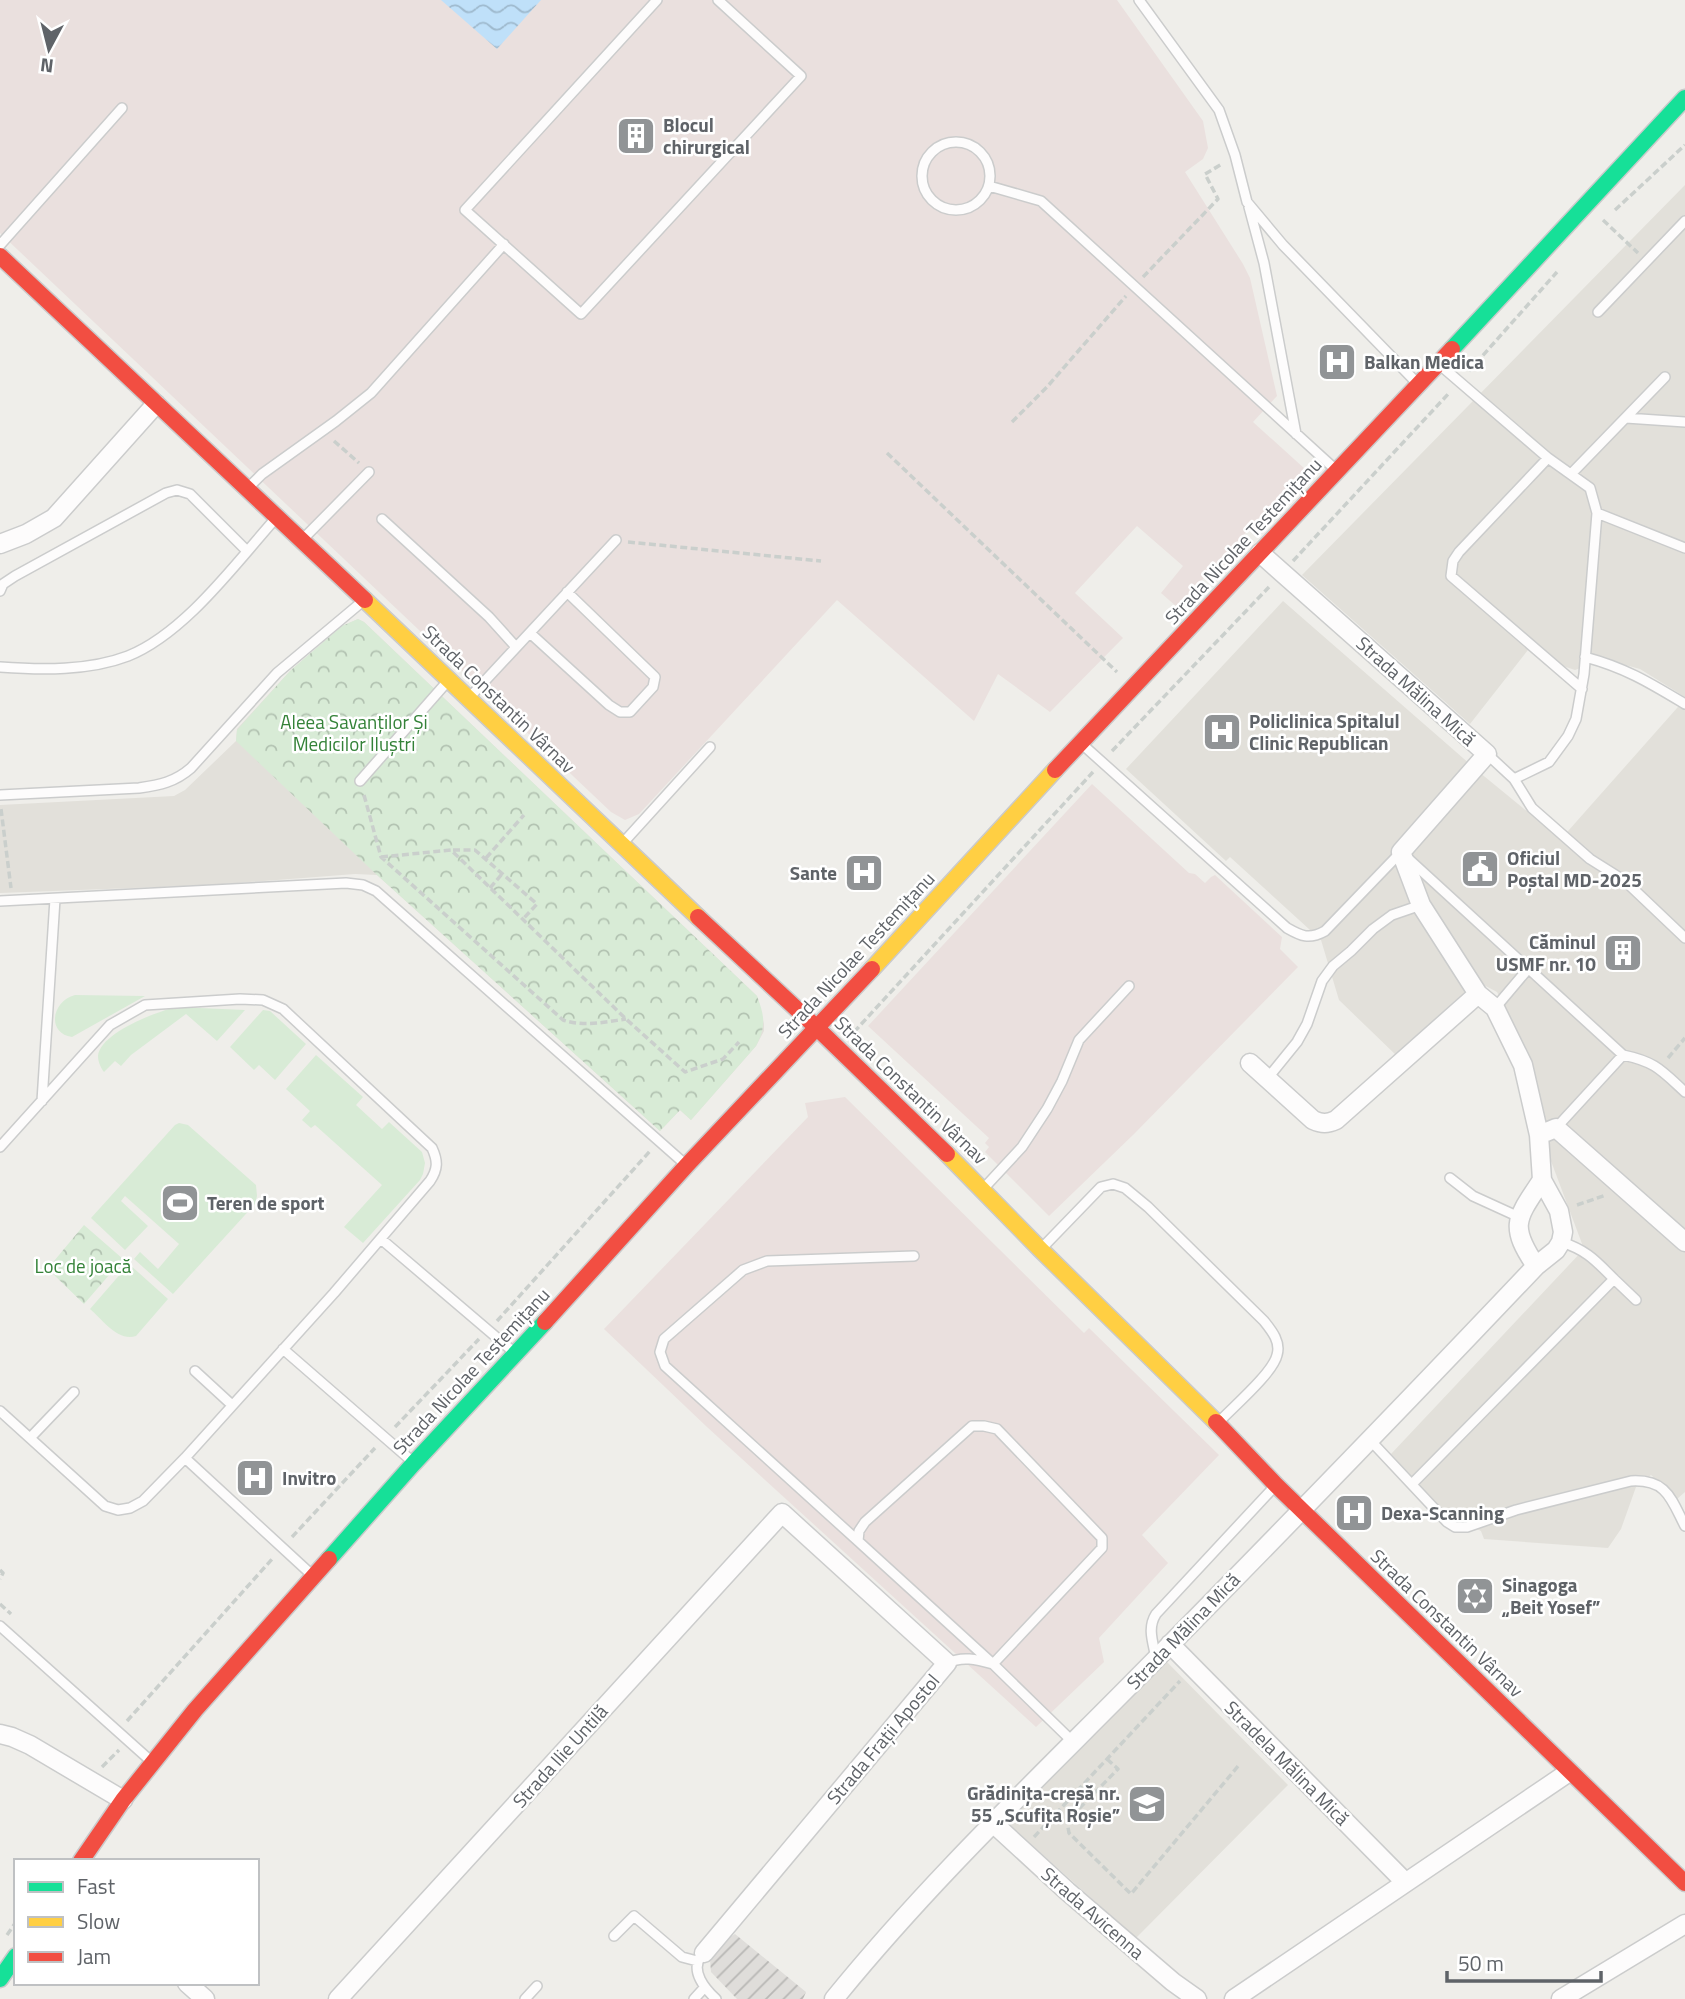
<svg xmlns="http://www.w3.org/2000/svg" width="1685" height="1999" font-family="'Titillium Web',sans-serif">
<defs>
<pattern id="industrial-furrows" width="10" height="10" patternUnits="userSpaceOnUse" patternTransform="scale(1.75)"><rect width="10" height="10" fill="#dfddda"/><path d="M-1 1l2-2M0 10L10 0M9 11l2-2" fill="none" stroke="#b8b7b5"/></pattern>
<pattern id="park-crowns" width="20" height="18" patternUnits="userSpaceOnUse" patternTransform="scale(1.75)"><rect width="20" height="18" fill="#d8ebd6"/><path d="M2 6a3 3 0 1 1 6 0M12 15a3 3 0 1 1 6 0" fill="none" stroke="#b2c2b1"/></pattern>
<pattern id="water-waves" width="16" height="10" patternUnits="userSpaceOnUse" patternTransform="scale(1.75)"><rect width="16" height="10" fill="#bfe0f9"/><path d="M0 5q4-4 8 0t8 0" fill="none" stroke="#9eb9cd"/></pattern>
</defs>
<rect width="100%" height="100%" fill="#efeeea"/>
<path fill="url(#industrial-furrows)" d="M735,1934L806,1992L803,1999H737L711,1972L710,1960L727,1939Z"/>
<path fill="#e2e0da" d="M1685,185V697L1640,669L1604,659L1575,670L1563,666L1535,641L1470,724L1302,575Z
M1283,601L1479,772L1561,839L1685,699V1492L1677,1499L1651,1475L1636,1487L1621,1529L1608,1548L1484,1539L1481,1531L1444,1512L1391,1454L1584,1249L1548,1153L1544,1126L1524,1045L1497,992L1480,983L1398,1057L1339,1000L1321,940L1230,857L1226,861L1126,769Z
M358,619L364,622L757,996L764,1024V1031L756,1046L691,1120L680,1110L660,1131L377,875L355,874L212,885L0,893V805L174,796L185,790L236,741L237,729L290,671L342,626Z
M1166,1661L1288,1785L1136,1938L1006,1822Z"/>
<path fill="#eae0de" d="M0,0H1117L1203,121L1208,148L1203,159L1185,172L1243,264L1250,278L1277,396L1253,422L1305,469L1177,607L1161,593L1183,566L1137,526L1075,593L1123,638L1050,712L998,674L974,721L837,600L639,814L625,820L611,812L0,233Z
M1092,784L1189,873L1195,874L1205,883L1211,877L1215,875L1282,937L1280,949L1298,967L1134,1134L1049,1216L985,1152L989,1147L985,1143L989,1138L868,1026Z
M845,1097L1084,1333L1089,1328L1219,1455L1142,1535L1168,1563L1099,1638L1104,1662L1036,1727L707,1427L604,1329L808,1117L805,1103Z"/>
<path fill="#d8ebd6" d="M75,995L145,996L72,1037C46,1033 52,1001 75,995Z
M176,1007L245,1010L217,1041L186,1014L131,1055L121,1066L115,1061L104,1072C101,1068 98,1062 98,1056C100,1033 156,1012 176,1007Z
M263,1010L270,1011L306,1044L275,1080L259,1065L254,1070L230,1047Z
M316,1055L363,1097L356,1105L382,1129L389,1122L422,1152L425,1163L423,1174L420,1180L363,1243L344,1227L382,1185L315,1125L311,1128L302,1120L310,1111L286,1089Z
M179,1123L188,1125L256,1185L257,1196L255,1204L173,1294L134,1259L140,1252L158,1269L179,1244L125,1196L121,1201L148,1226L125,1250L91,1218L175,1125Z
M129,1264L168,1299L136,1336C118,1342 103,1320 90,1309Z"/>
<path fill="url(#park-crowns)" d="M358,619L364,622L757,996C765,1017 766,1026 756,1046L691,1120L680,1110L660,1131L377,875L236,741L237,730L290,671L342,626Z
M84,1225L123,1259L84,1304L53,1274L51,1270L54,1261Z"/>
<path fill="url(#water-waves)" d="M441,0H541L497,49Z"/>
<g fill="none" stroke-linecap="round" stroke-linejoin="round">
<g stroke="#cbcccc" stroke-width="12">
<path id="lane" d="M657,0L465,210L581,314L801,76L718,0
M1139,0L1219,110L1235,155L1247,202L1283,245L1417,383
M922 176a34 34 0 1 1 68 0a34 34 0 1 1-68 0Z
M989,186L1041,201L1336,470
M1249,207L1264,263L1296,434
M0,245L122,108
M1598,312L1685,221
M1440,365L1548,458L1590,488L1597,513L1685,548
M1626,418L1685,422
M1548,458L1459,552L1453,561L1451,576L1582,689
M1571,474L1665,377
M249,487L262,474L336,421L371,393L504,244
M382,519L489,617L516,647
M303,539L369,472
M0,591L3,584L15,576L166,493L177,490L190,494L246,550
M530,633L609,705L620,712H630L653,687L655,677L567,592
M1585,657C1626,668 1650,683 1685,704
M0,667C41,670 89,671 128,656C185,633 235,564 276,518
M469,698L616,540
M1083,745L1287,928C1301,936 1309,940 1325,931L1401,852L1623,1055L1556,1128
M1487,754L1514,779L1532,808L1590,859L1625,881L1685,938
M1514,779L1549,762L1568,736L1576,719L1584,674L1597,513
M360,781L447,682
M0,795L139,788C160,785 175,782 191,768L277,673L363,601
M622,844L710,747
M0,901L346,883L363,885L376,891L685,1164
M1495,1008L1528,969
M1623,1055C1656,1062 1661,1070 1685,1092
M1267,1079L1297,1042L1307,1024L1322,981L1333,966L1351,951L1373,929L1392,915L1421,905
M42,1101L55,899
M0,1147L110,1025L145,1005L240,999L263,1000L283,1009L432,1148C438,1161 438,1169 430,1181L334,1293L185,1458L143,1501L130,1508L118,1510L105,1506L0,1411
M1450,1178L1473,1196L1519,1217
M984,1188L1022,1147L1047,1109L1062,1081L1079,1040L1129,986
M381,1239L516,1354
M1042,1248L1101,1187L1113,1184L1125,1188L1148,1207L1264,1321C1272,1331 1281,1342 1277,1355C1273,1373 1233,1407 1219,1422
M1614,1279L1636,1300
M283,1349L413,1462
M195,1371L232,1405
M30,1438L74,1392
M1370,1440L1447,1522L1455,1527H1467L1516,1510L1631,1481C1667,1479 1671,1499 1685,1526
M185,1458L312,1575
M1412,1484L1614,1279C1596,1261 1587,1250 1561,1242
M858,1541L665,1366L660,1352L664,1339L743,1270L767,1261L914,1256
M0,1626L152,1762
M1156,1658C1153,1642 1147,1628 1156,1614L1275,1486
M947,1663C962,1656 976,1659 993,1664L1102,1548V1538L997,1429L984,1426H972L865,1522L859,1531L858,1541L993,1664L1073,1742
M614,1936L634,1916L682,1957L697,1961
M701,1956C690,1971 705,1989 716,1999
M525,1999L537,1986
M694,1999L704,1988"/>
</g>
<g stroke="#cbcccc" stroke-width="21">
<path id="street" d="M0,544L26,534L54,518L156,404
M1250,1063L1313,1120C1322,1124 1327,1124 1336,1120L1478,994
M1539,1135L1556,1128L1685,1242
M1536,1266C1508,1225 1517,1218 1542,1180
M1170,1644L1405,1882
M0,1734L12,1737L30,1745L123,1800
M993,1823L1067,1891L1173,1982L1197,1999
M187,1983L205,1999
M338,1999L782,1513L947,1663L704,1953
M834,1999C932,1878 1045,1772 1154,1661C1282,1531 1410,1399 1536,1266L1556,1250L1561,1242L1563,1232L1559,1211L1542,1180L1539,1135L1523,1065L1495,1008L1478,994L1421,905L1401,852L1487,754L1260,553
M1234,1999L1569,1772
M1561,1999L1685,1924"/>
</g>
<g stroke="#cacacb" stroke-width="19">
<path id="fast" d="M1452,349L1685,98
M329,1559L414,1463L545,1322
M0,1979L16,1956"/>
</g>
<g stroke="#cacacb" stroke-width="19">
<path id="slow" d="M365,600L698,917
M872,969L1055,770
M947,1154L1041,1250L1216,1422"/>
</g>
<g stroke="#cacacb" stroke-width="19">
<path id="jam" d="M0,256L365,600
M1055,770L1452,349
M698,917L817,1028L947,1154
M545,1322L687,1165L872,969
M1216,1422L1276,1485L1685,1883
M81,1861L123,1800L195,1710L329,1559"/>
</g>
<path stroke="#cacfcc" stroke-width="3.5" stroke-dasharray="7 3.5" stroke-linecap="butt" d="M1615,210L1685,145
M1603,220L1638,253
M1143,277L1218,199L1205,174L1222,164
M1469,371L1557,272
M1012,422L1047,387L1126,296
M334,441L359,463
M887,453L1117,672
M628,542L821,561
M1293,561L1450,392
M1112,751L1269,587
M364,795L381,857L563,1020C584,1027 605,1022 626,1019
M1,809L11,888
M453,850H475L537,904L523,919
M381,857L451,850L626,1019L685,1072L723,1059L739,1042
M486,858L524,815
M490,888L502,874
M854,1032L1093,772
M1668,1058L1685,1038
M1577,1205L1606,1195
M497,1321L651,1150
M395,1427L479,1339
M292,1537L375,1448
M0,1570L3,1573L0,1579
M0,1604L11,1614
M127,1721L273,1558
M1107,1759L1118,1769L1067,1821L1069,1833L1131,1894L1239,1765
M102,1767L119,1750
M1034,1837L1180,1681
M7,1935L16,1922"/>
<use href="#lane" stroke="#fdfcfc" stroke-width="9"/>
<use href="#street" stroke="#fdfcfc" stroke-width="18"/>
<use href="#fast" stroke="#16e098" stroke-width="16"/>
<use href="#slow" stroke="#ffcf43" stroke-width="16"/>
<use href="#jam" stroke="#f24e42" stroke-width="16"/>
</g>
<defs>
<g id="building-square" transform="scale(2.0125)"><rect x="-9" y="-9" width="18" height="18" rx="4" fill="#919496" stroke="#fff"/><path d="M-4-6H4V6H1V3H-1V6H-4ZM-2.5-4.3h1.7v1.8h-1.7ZM.8-4.3h1.7v1.8H.8ZM-2.5-1h1.7V.8h-1.7ZM.8-1h1.7V.8H.8Z" fill="#fff"/></g>
<g id="hospital-square" transform="scale(2.0125)"><rect x="-9" y="-9" width="18" height="18" rx="4" fill="#919496" stroke="#fff"/><path d="M-5-5h3v3.5h4V-5h3V5h-3V1.5h-4V5h-3Z" fill="#fff"/></g>
<g id="civic-square" transform="scale(2.0125)"><rect x="-9" y="-9" width="18" height="18" rx="4" fill="#919496" stroke="#fff"/><path d="M-.6-6.5H3V-4.5H.6V-3L4-1V1h2V6H-6V1h2V-1L-.6-3ZM-1.2 2.5V6h2.4V2.5Z" fill="#fff"/></g>
<g id="stadium-square" transform="scale(2.0125)"><rect x="-9" y="-9" width="18" height="18" rx="4" fill="#919496" stroke="#fff"/><path d="M0-5a6.5 5 0 1 0 0 10a6.5 5 0 1 0 0-10ZM-3.5-1.8h7v3.6h-7Z" fill="#fff"/></g>
<g id="synagogue-square" transform="scale(2.0125)"><rect x="-9" y="-9" width="18" height="18" rx="4" fill="#919496" stroke="#fff"/><path d="M0-6.5L5.6 3.2H-5.6ZM0 6.5L5.6-3.2H-5.6Z" fill="#fff"/></g>
<g id="school-square" transform="scale(2.0125)"><rect x="-9" y="-9" width="18" height="18" rx="4" fill="#919496" stroke="#fff"/><path d="M0-5L7-2L0 1L-7-2ZM-4 1L0 2.5L4 1V4Q0 6-4 4Z" fill="#fff"/></g>
</defs>
<g fill-rule="evenodd">
<use href="#building-square" x="636" y="136"/>
<use href="#hospital-square" x="1337" y="362"/>
<use href="#hospital-square" x="1222" y="732"/>
<use href="#civic-square" x="1480" y="869"/>
<use href="#hospital-square" x="864" y="873"/>
<use href="#building-square" x="1623" y="953"/>
<use href="#stadium-square" x="180" y="1203"/>
<use href="#hospital-square" x="255" y="1478"/>
<use href="#hospital-square" x="1354" y="1513"/>
<use href="#synagogue-square" x="1475" y="1596"/>
<use href="#school-square" x="1147" y="1804"/>
</g>
<g text-anchor="middle" stroke-width="5" stroke-linejoin="round" paint-order="stroke">
<g font-size="19" font-weight="bold" fill="#5f6368" stroke="#fff" text-anchor="start">
<text x="663" y="132">Blocul<tspan x="663" dy="22">chirurgical</tspan></text>
<text x="1364" y="369">Balkan Medica</text>
<text x="1249" y="728">Policlinica Spitalul<tspan x="1249" dy="22">Clinic Republican</tspan></text>
<text x="1507" y="865">Oficiul<tspan x="1507" dy="22">Poștal MD-2025</tspan></text>
<text x="837" y="880" text-anchor="end">Sante</text>
<text x="1596" y="949" text-anchor="end">Căminul<tspan x="1596" dy="22">USMF nr. 10</tspan></text>
<text x="207" y="1210">Teren de sport</text>
<text x="282" y="1485">Invitro</text>
<text x="1381" y="1520">Dexa-Scanning</text>
<text x="1502" y="1592">Sinagoga<tspan x="1502" dy="22">„Beit Yosef”</tspan></text>
<text x="1120" y="1800" text-anchor="end">Grădinița-creșă nr.<tspan x="1120" dy="22">55 „Scufița Roșie”</tspan></text>
</g>
<g font-size="19" fill="#5f6368" stroke="#fff">
<text transform="translate(1243 541) rotate(-47)" y="7">Strada Nicolae Testemițanu</text>
<text transform="translate(1416 691) rotate(42)" y="7">Strada Mălina Mică</text>
<text transform="translate(499 699) rotate(44)" y="7">Strada Constantin Vârnav</text>
<text transform="translate(856 955) rotate(-47)" y="7">Strada Nicolae Testemițanu</text>
<text transform="translate(911 1090) rotate(44)" y="7">Strada Constantin Vârnav</text>
<text transform="translate(471 1371) rotate(-47)" y="7">Strada Nicolae Testemițanu</text>
<text transform="translate(1447 1623) rotate(44)" y="7">Strada Constantin Vârnav</text>
<text transform="translate(1183 1631) rotate(-46)" y="7">Strada Mălina Mică</text>
<text transform="translate(883 1739) rotate(-50)" y="7">Strada Frații Apostol</text>
<text transform="translate(560 1756) rotate(-48)" y="7">Strada Ilie Untilă</text>
<text transform="translate(1287 1763) rotate(45)" y="7">Stradela Mălina Mică</text>
<text transform="translate(1093 1913) rotate(41)" y="7">Strada Avicenna</text>
</g>
<g font-size="19" fill="#348238" stroke="#fff">
<text x="354" y="729">Aleea Savanților Și<tspan x="354" dy="22">Medicilor Iluștri</tspan></text>
<text x="83" y="1273">Loc de joacă</text>
</g>
</g>
<rect x="14" y="1859" width="245" height="126" fill="#ffffff" stroke="#bfc1c3" stroke-width="2"/>
<rect x="28" y="1882" width="35" height="10" fill="#16e098" stroke="#bfc1c3" stroke-width="2"/>
<text x="77" y="1894" font-size="21" fill="#5f6368">Fast</text>
<rect x="28" y="1917" width="35" height="10" fill="#ffcf43" stroke="#bfc1c3" stroke-width="2"/>
<text x="77" y="1929" font-size="21" fill="#5f6368">Slow</text>
<rect x="28" y="1952" width="35" height="10" fill="#f24e42" stroke="#bfc1c3" stroke-width="2"/>
<text x="77" y="1964" font-size="21" fill="#5f6368">Jam</text>
<g transform="translate(49 49) rotate(187)" stroke="#ffffff" stroke-width="5" paint-order="stroke">
<path d="M0-5L12 26L0 18L-12 26Z" fill="#5f6368"/>
<text y="-10" font-size="19" font-weight="bold" text-anchor="middle" fill="#5f6368">N</text>
</g>
<path d="M1447 1971v10h154v-10" fill="none" stroke="#5f6368" stroke-width="3.5"/>
<text x="1458" y="1971" font-size="21" fill="#5f6368" stroke="#ffffff" stroke-width="5" paint-order="stroke">50 m</text>
</svg>
